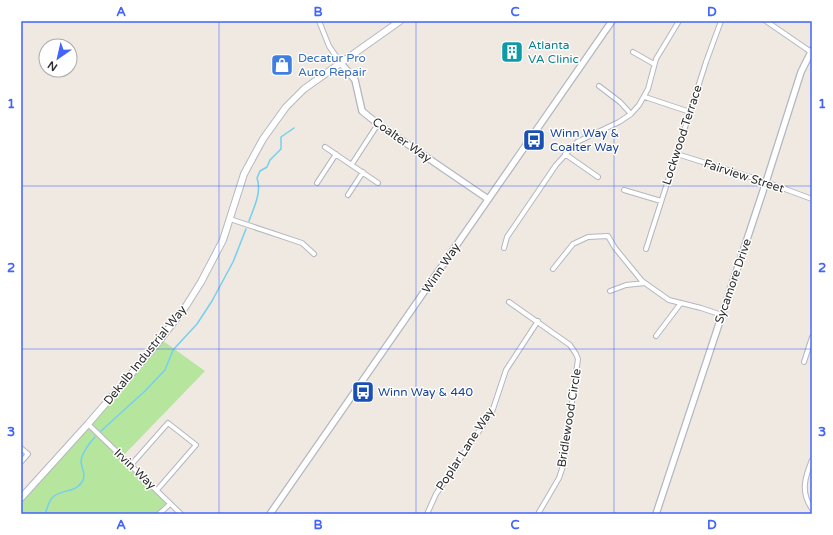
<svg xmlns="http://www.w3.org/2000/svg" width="833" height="535" font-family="'Varela Round',sans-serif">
<rect width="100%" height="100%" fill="#efe9e1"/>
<path fill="#b6e59e" d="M159,338L205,371L120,459L167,504L156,514H21V496L69,445Z"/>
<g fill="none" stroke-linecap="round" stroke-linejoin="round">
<path stroke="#75cff0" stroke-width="1.5" d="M249,221C254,207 262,192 257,178L260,171L267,167L270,160L281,149V137L294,128
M101,431L145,391L165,370L173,350L197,324L212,301L233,262L246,229
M45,514C47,509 49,500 53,497C62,489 75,493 82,482C87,475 81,468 81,461C82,453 90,442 95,437"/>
<g stroke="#b4b7c1" stroke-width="6">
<path id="minor" d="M319,21L329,46L340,62
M766,21L811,52
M633,52L654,64
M599,86L620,102L631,114
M645,97L690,112
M325,147L378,183
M565,154L598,177
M677,154L766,182L812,199
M352,164L378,124
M317,183L336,154
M624,190L661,201
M348,195L363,172
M230,219L302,243L314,254
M504,248L507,237L556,165L577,142L619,122L631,114L639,105L648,89L656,59L679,21
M646,249L706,62L721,21
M553,269L573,244L588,237L608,236L615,248L642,281L669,300L701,308L722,315
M610,291L626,285L645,283
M509,302L570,345L576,354L578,359L563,466L559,478L538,514
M656,336L681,303
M804,362L812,337
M88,424L181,514
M21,448L28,454L21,462
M812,460C805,477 800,492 812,509
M131,465L168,423L196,445L157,490
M159,514L170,504
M427,514L436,494L492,412L506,370L538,321"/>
</g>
<g stroke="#b4b7c1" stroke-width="8">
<path id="tertiary" d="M340,62L355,80L362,111L378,124L488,199
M270,514L612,21
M656,514L766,182L801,72L812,50"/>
</g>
<g stroke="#b4b7c1" stroke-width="8">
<path id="secondary" d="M21,498L88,424L156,345L186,306L201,282L223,240L244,174L263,139L286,107L304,89L400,21"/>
</g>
<use href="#minor" stroke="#fff" stroke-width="4"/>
<use href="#tertiary" stroke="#fff" stroke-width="5.5"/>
<use href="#secondary" stroke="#fff" stroke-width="6"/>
</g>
<path fill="none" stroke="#4264fb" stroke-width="1" stroke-opacity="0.55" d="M219,21V514M416,21V514M614,21V514M21,186H812M21,349H812"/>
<defs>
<g id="building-square" transform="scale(1.15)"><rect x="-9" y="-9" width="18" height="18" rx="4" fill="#0f9aa8" stroke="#fff"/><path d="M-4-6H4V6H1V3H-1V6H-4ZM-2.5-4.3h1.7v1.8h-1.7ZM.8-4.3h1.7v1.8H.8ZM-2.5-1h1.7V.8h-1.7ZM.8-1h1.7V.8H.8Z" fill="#fff"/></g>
<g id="shop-square" transform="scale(1.15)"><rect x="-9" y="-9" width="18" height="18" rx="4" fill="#3f7fe0" stroke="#fff"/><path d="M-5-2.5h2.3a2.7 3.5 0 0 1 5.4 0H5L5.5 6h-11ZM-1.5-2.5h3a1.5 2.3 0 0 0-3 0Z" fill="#fff"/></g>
<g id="bus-square" transform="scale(1.15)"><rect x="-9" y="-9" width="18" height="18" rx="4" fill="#1a4fb4" stroke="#fff"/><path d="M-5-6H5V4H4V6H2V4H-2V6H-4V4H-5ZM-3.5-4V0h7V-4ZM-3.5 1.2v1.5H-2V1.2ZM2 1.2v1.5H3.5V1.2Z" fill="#fff"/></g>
</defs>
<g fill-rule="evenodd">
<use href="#building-square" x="512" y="52"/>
<use href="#shop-square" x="282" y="65"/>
<use href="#bus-square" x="534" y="140"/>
<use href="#bus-square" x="363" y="392"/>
</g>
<g text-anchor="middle" stroke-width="3" stroke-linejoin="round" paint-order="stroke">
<g font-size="12" fill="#0d838f" stroke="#fff" text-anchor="start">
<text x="528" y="49">Atlanta<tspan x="528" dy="14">VA Clinic</tspan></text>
</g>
<g font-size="12" fill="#366cbe" stroke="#fff" text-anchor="start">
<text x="298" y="62">Decatur Pro<tspan x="298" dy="14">Auto Repair</tspan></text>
</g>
<g font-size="12" fill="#164399" stroke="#fff" text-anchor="start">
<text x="550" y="137">Winn Way &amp;<tspan x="550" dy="14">Coalter Way</tspan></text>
<text x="378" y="396">Winn Way &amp; 440</text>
</g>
<g font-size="12" fill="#2e2e2e" stroke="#fff">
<text transform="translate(682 135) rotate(-72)" y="4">Lockwood Terrace</text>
<text transform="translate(402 140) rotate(35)" y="4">Coalter Way</text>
<text transform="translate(744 176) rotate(18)" y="4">Fairview Street</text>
<text transform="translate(441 268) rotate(-56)" y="4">Winn Way</text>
<text transform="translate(733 281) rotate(-71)" y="4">Sycamore Drive</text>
<text transform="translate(145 355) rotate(-51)" y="4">Dekalb Industrial Way</text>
<text transform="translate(569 418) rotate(-81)" y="4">Bridlewood Circle</text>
<text transform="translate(465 449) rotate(-57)" y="4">Poplar Lane Way</text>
<text transform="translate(135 469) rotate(44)" y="4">Irvin Way</text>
</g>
</g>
<rect width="833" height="535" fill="none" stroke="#ffffff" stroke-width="44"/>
<g transform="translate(58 58) rotate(214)"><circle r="19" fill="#ffffff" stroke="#ababab"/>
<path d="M0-3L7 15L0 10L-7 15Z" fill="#4264fb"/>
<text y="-6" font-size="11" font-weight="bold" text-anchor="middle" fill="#2e2e2e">N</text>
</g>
<rect x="22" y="22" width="789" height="491" fill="none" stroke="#4264fb" stroke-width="1.5"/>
<g font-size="13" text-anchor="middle" font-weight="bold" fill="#4264fb">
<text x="121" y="16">A</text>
<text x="318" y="16">B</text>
<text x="515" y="16">C</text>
<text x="712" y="16">D</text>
<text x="11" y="108">1</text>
<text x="822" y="108">1</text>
<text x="11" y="272">2</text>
<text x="822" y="272">2</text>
<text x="11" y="436">3</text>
<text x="822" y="436">3</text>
<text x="121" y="529">A</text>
<text x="318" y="529">B</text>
<text x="515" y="529">C</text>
<text x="712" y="529">D</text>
</g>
</svg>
